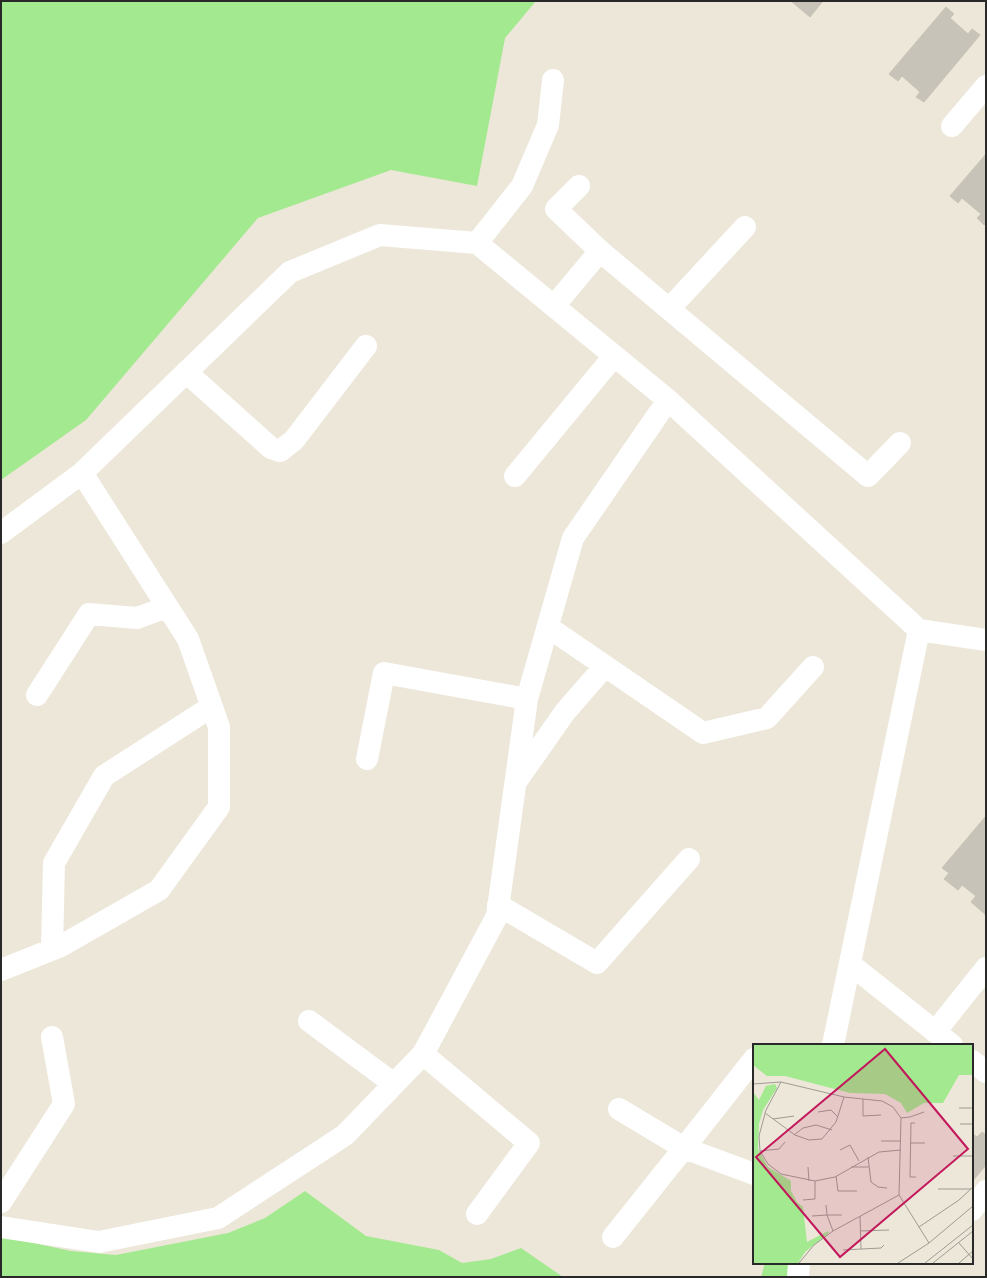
<svg xmlns="http://www.w3.org/2000/svg" width="987" height="1278" font-family="'Archivo Narrow',sans-serif">
<rect width="100%" height="100%" fill="#ede7d9"/>
<path fill="#a3e98f" d="M1,1H536L505,38L477,186L391,170L258,218L86,420L1,480Z
M305,1191L366,1236L439,1250L462,1263L491,1259L521,1248L563,1277H1V1236L71,1251L116,1255L228,1233L265,1218Z
M765,1263H793L792,1277H761Z"/>
<path fill="#c8c3b9" stroke="#c8c3b3" d="M791,1H823L810,17Z
M946,7L954,14L950,18L968,34L972,29L980,35L924,102L916,97L920,92L902,76L898,81L889,74Z
M986,154V223L984,225L977,218L981,214L962,198L958,203L950,196Z
M986,816V915L971,902L976,896L962,885L958,890L944,879L949,873L942,868Z
M982,1132L986,1135V1165L972,1182V1133L977,1137Z"/>
<g fill="none" stroke-linecap="round" stroke-linejoin="round">
<path stroke="#fff" stroke-width="22" d="M952,126L986,86
M579,186L556,209L600,251L868,476L900,443
M477,243L522,186L548,125L553,80
M554,306L600,251
M669,309L745,227
M186,372L271,448L280,451L294,440L366,346
M515,476L614,356
M1,533L82,473L290,272L380,235L477,243L668,400L919,630L986,640
M548,627L703,733L767,718L813,667
M37,695L89,614L137,618L167,607
M367,759L384,673L527,699
M518,779L565,712L605,666
M498,905L597,963L689,859
M52,949L54,863L104,776L211,707
M850,964L952,1045
M1,970L61,946L159,890L219,807V727L188,639L82,473
M309,1021L394,1084
M935,1032L986,968
M833,1045L919,630
M423,1054L529,1143L477,1214
M972,1061L986,1072
M619,1109L684,1148L754,1059
M1,1202L64,1104L52,1037
M972,1210L986,1191
M1,1227L99,1242L218,1218L345,1135L423,1054L497,916L527,699L573,538L668,400
M613,1237L684,1148L754,1174
M798,1277L799,1263"/>
</g>
<g transform="translate(753 1044)">
<rect width="220" height="220" fill="#ede7d9"/>
<path d="M0,1H220L219,31H206L190,59H171L154,69L148,59L132,50L97,49L32,32H14L0,21ZM22,40L24,44L10,66L6,80L5,105L15,123L38,137V147L44,158L50,163L54,198L75,187L76,189L52,208L45,219H0V48L6,56L13,42Z" fill="#a3e98f"/>
<path fill="none" stroke="#9f9b93" stroke-width="1" d="M28,38L13,66L6,92L7,107L15,120L28,130L62,137L82,133L126,108L148,106M0,40L28,38L91,53L129,57L140,63L148,74L146,151L176,199M110,55V72L128,71M206,64H220M65,68L78,66L85,73M12,69L42,91L56,96L69,95L83,78L91,53M148,74L157,73L171,68M20,75L41,72M162,79H158L157,133H163M207,80H220M41,91L50,84L63,81L79,86M128,97H148M157,99H172M87,106L97,101L106,117M7,107L26,105L32,98M200,112H220M115,113L118,138L125,143L134,144M55,123L56,137M98,123H116M83,132L85,147H104M185,145H218M50,156L62,155V137M73,161L74,171H89M59,172L74,171L80,187M107,172L108,205M166,183L206,156L220,143M107,187L136,186M206,199L220,215M90,206L128,204L131,201M46,219L61,201L80,187L146,151M145,219L176,199L220,162M172,219L220,181M180,219L220,187M206,219L220,207"/>
<path fill="#c2185b" fill-opacity="0.15" stroke="#c2185b" stroke-width="2" d="M132,5L215,105L87,213L3,113Z"/>
<rect width="220" height="220" fill="none" stroke="#292929" stroke-width="2"/>
</g>
<rect width="987" height="1278" fill="none" stroke="#292929" stroke-width="4"/>
</svg>
